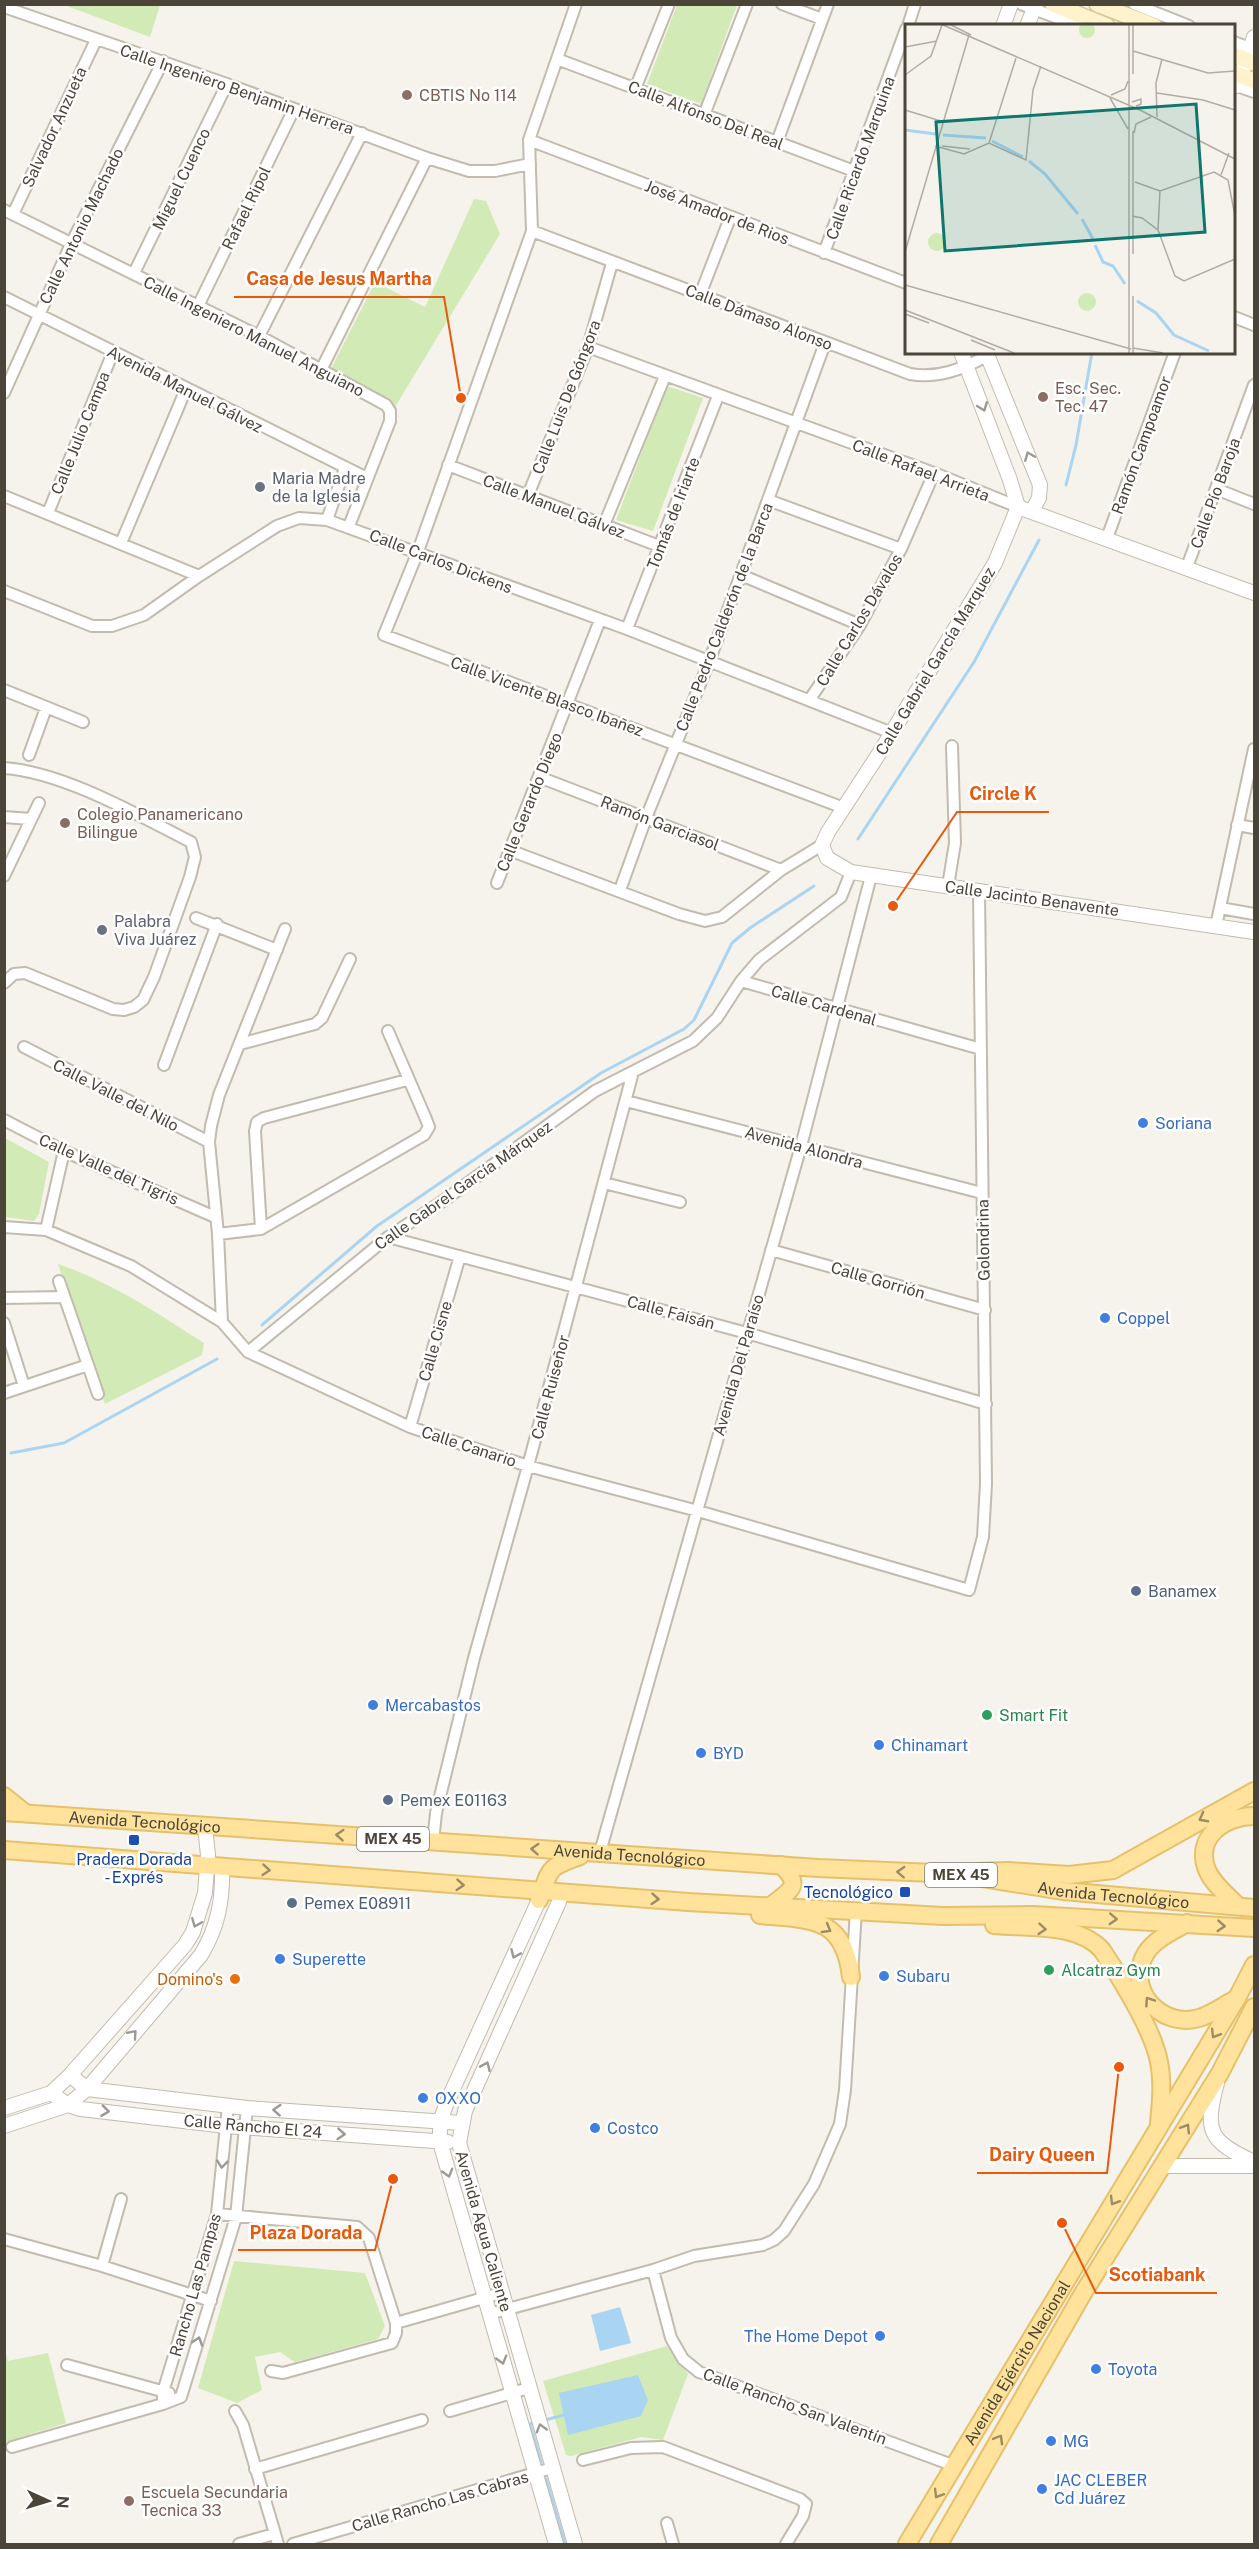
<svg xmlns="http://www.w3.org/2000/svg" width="1259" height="2549" font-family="'Public Sans',sans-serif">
<rect width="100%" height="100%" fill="#f6f3ec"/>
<path fill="#d2eab5" d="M64,5H160L150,37Z
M677,5H737L701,104L647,84Z
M474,199L486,201L500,234L395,407L331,369L375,282L425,307Z
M667,386L703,398L653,531L616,520Z
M5,1138L49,1162L39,1214L34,1221L5,1217Z
M58,1264C111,1282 157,1313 204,1343L202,1355L105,1404Z
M234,2261L365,2273L385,2326L378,2339L295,2362L280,2352L255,2357L262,2390L237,2403L198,2388Z
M667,2346L688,2374L663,2440L641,2437L571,2456L566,2455L543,2381Z
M5,2350L8,2361L48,2353L66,2423L5,2442Z"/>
<path fill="#a9d4f2" d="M620,2307L631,2343L600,2351L591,2315Z
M638,2375L648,2400L641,2416L568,2435L559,2393Z"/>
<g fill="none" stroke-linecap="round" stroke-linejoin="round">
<path stroke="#a9d4f2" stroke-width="3" d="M1066,485L1076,445L1092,352
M858,839L974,662L1039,540
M262,1325L377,1226L601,1073L684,1029L694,1020L732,943L750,928L814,886
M11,1453L64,1443L217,1359
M545,2420L564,2415
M533,2423L530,2424L541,2462
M546,2479L565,2544"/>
<g stroke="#c2bbae" stroke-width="14">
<path id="minor" d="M576,4L529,140L532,231L417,554L384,635L844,808
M782,4L822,19
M1021,4L1078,26
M1134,4L1189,26
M4,7L227,84L427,158L469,171H495L530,164
M908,26L915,4
M1234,42L1254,50
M557,59L854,171
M1234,85L1254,92
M635,89L669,4
M704,115L747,4
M529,140L906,283
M777,142L828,4
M4,210L259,336L386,405L390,411V421L349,526
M13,214L96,40
M532,231L910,374C938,379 962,369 987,356
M824,253L906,29
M134,273L227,84
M700,295L730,218
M4,297L367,478
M198,306L294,109
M1234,317L1254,325
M259,336L362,133
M588,347L934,473L1018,507
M321,370L427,158
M4,393L71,244L163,61
M448,465L659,546
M1216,489L1254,504
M528,495L588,347L612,263
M4,496L199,576
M768,500L901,549
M48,513L113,352
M327,520L345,468
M604,525L665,376
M1107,538L1175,352
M121,543L186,389
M1187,567L1254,385
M741,575L860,625
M4,591L92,626H112L144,615L199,576L277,526L299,518L327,520L627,629L892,733
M627,629L718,396
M4,690L83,722
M810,699L860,625L901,549L934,473
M29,755L46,708
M4,768C63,772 138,815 191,842L195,857L190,877L154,977L143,1000L134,1007L124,1010L113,1009L25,973L14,974L4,983
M539,777L781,870
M4,817L31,819
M1237,825L1254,828
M509,850L679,914L705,921L722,917L781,870L822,845
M4,876L39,803
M497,883L600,620
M948,886L955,843L952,746
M620,890L646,818L709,662L825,343
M1220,908L1254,914
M196,918L277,950
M1216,926L1254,749
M741,981L981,1049
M240,1044L315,1024L322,1018L350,959
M24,1047L209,1142
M164,1065L217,924
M626,1101L982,1193
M4,1120L64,1151L215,1217
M604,1183L680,1202
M4,1227L46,1230L131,1266L222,1322L248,1352L410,1427L528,1466L698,1511L969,1590L983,1537L986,1484L979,890
M261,1229L255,1131L257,1122L264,1118L407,1080
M46,1230L64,1151
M218,1234L261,1229L424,1135L429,1127L426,1119L388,1031
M388,1237L747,1333L986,1404
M771,1250L985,1310
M59,1281L98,1394
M4,1298L64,1297
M222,1322L218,1234L209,1142L211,1126L219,1095L285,929
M4,1323L24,1386
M248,1352L388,1237L443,1201L595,1091L693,1041L717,1018L741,981L759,960L841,897L851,872
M4,1393L88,1365
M410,1427L460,1256
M433,1842L436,1813L474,1658L528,1466L633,1072
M603,1853L602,1845L801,1146L871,876
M217,2214L357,2227L369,2238L396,2323V2333L392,2343L283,2373L271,2371
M4,2239L102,2266L211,2301
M102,2266L121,2199
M653,2270L671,2338L683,2359L699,2372L955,2466
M489,2314L653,2270L694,2256L763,2245L774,2240L784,2231L814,2184L840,2124L845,2090L856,1910
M396,2323L501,2293
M67,2365L169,2393
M181,2397L236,2217L247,2108
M163,2404V2392L217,2214L228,2106
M235,2411L243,2425L278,2544
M450,2411L529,2388
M12,2447L163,2404L181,2397
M583,2460L631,2448L663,2447L800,2499L806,2504L803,2516L786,2544
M255,2469L422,2420
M667,2523L673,2544
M239,2544L274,2534
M293,2544L552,2468"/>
</g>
<g stroke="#c2bbae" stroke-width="16">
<path id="tertiary" d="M1003,26L1011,4
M1027,26L1036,4
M1237,86L1254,37
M961,352L1010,480L1018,507L995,563L880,752L828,832L822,845L827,858L851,872L1254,932
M986,352L1040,485L1039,498L1032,511
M1018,507L1254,593
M561,1893L559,1902L465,2111L459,2143L575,2544
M539,1900L447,2102L440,2122V2142L556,2544
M70,2075L87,2089L247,2108L461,2123
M1217,2083C1204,2132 1209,2141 1254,2162
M51,2093L68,2105L81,2109L226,2126L448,2142
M4,2108L51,2093L70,2075L185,1945L193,1932L205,1893L208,1855L205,1827
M4,2126L68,2105L87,2089L201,1955C218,1927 223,1900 222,1867
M1162,2166H1254"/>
</g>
<g stroke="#d6c79b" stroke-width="18">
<path id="secondary" d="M1053,4L1107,26
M1097,4L1154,26
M1234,55L1254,63
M1234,73L1254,81"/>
</g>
<g stroke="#e6c16a" stroke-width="20">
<g id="primary">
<path d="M4,1796L25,1813"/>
<path id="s1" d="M4,1812L818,1868L957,1874L1063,1891L1254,1908"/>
<path d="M4,1850L688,1902L943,1916L1034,1915L1254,1928"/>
<path d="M979,1872L1008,1871L1069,1875L1113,1870L1254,1791"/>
<path d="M539,1900C551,1867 547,1868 580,1856"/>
<path d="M772,1905C790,1890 803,1886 781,1865"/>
<path d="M1238,1906C1227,1895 1213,1884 1207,1870C1194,1837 1225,1816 1254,1816"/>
<path d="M760,1915C811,1920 844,1916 851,1977"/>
<path d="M1187,1923C1172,1932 1155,1939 1146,1953C1124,1989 1161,2029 1199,2018C1212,2014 1224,2005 1236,1999"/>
<path d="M994,1925C1028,1928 1078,1923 1102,1950C1121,1979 1153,2029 1159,2062C1163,2082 1161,2103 1159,2123"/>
<path id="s2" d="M907,2544L1237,1998L1254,1965"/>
<path d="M939,2544L1082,2295L1220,2073L1254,2007"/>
</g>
</g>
<use href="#minor" stroke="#fff" stroke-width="10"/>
<use href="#tertiary" stroke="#fff" stroke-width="14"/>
<use href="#secondary" stroke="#fff3cd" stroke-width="15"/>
<use href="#primary" stroke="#ffe39c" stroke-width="16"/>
</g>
<defs><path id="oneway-chevron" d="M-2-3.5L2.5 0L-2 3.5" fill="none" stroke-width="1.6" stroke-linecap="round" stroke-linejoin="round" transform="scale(1.5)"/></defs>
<g stroke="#9c9892">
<use href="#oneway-chevron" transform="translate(983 407) rotate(69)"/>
<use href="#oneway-chevron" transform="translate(1029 456) rotate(-112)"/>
<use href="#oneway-chevron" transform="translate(196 1923) rotate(112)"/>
<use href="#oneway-chevron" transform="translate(515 1954) rotate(114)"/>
<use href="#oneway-chevron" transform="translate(133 2034) rotate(-49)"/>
<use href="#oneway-chevron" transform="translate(486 2066) rotate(-66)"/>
<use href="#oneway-chevron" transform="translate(277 2110) rotate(-176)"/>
<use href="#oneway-chevron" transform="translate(105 2111) rotate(7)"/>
<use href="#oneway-chevron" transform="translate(341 2134) rotate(4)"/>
<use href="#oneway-chevron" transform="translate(222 2164) rotate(96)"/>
<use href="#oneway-chevron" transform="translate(448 2173) rotate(74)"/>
<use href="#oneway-chevron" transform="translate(198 2341) rotate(-72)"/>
<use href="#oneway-chevron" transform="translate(502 2360) rotate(74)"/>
<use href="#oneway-chevron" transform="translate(541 2428) rotate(-106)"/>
</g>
<g stroke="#9c8c66">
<use href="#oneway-chevron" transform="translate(1203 1818) rotate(152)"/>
<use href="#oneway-chevron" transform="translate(340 1835) rotate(-176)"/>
<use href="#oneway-chevron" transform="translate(535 1849) rotate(-176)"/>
<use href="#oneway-chevron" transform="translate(266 1870) rotate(5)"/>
<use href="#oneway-chevron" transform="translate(901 1872) rotate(-177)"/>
<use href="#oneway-chevron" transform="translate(460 1885) rotate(4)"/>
<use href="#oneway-chevron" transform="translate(655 1899) rotate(4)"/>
<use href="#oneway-chevron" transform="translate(1113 1919) rotate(3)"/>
<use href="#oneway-chevron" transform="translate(1221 1926) rotate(4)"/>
<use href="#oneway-chevron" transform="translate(827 1929) rotate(30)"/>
<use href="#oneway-chevron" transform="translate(1042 1929) rotate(5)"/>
<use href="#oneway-chevron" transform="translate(1149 2001) rotate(-124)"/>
<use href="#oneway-chevron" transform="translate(1215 2034) rotate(121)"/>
<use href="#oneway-chevron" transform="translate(1186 2128) rotate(-58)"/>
<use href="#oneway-chevron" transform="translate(1114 2201) rotate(121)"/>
<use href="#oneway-chevron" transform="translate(999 2439) rotate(-60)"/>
<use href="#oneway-chevron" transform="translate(938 2494) rotate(121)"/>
</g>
<g fill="#8d6e63" stroke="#fff" stroke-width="2">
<circle cx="407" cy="95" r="6"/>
<circle cx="1043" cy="397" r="6"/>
<circle cx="65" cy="823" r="6"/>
<circle cx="129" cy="2501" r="6"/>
</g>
<g fill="#6b7280" stroke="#fff" stroke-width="2">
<circle cx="260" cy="487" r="6"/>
<circle cx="102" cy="930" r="6"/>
</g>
<g fill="#3f7fe0" stroke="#fff" stroke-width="2">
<circle cx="1143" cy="1123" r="6"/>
<circle cx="1105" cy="1318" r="6"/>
<circle cx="373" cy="1705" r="6"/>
<circle cx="879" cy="1745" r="6"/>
<circle cx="701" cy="1753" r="6"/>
<circle cx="280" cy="1959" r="6"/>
<circle cx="884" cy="1976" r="6"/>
<circle cx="423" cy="2098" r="6"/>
<circle cx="595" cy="2128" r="6"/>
<circle cx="880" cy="2336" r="6"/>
<circle cx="1096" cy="2369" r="6"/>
<circle cx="1051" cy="2441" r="6"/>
<circle cx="1042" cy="2489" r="6"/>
</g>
<g fill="#5c6f8a" stroke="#fff" stroke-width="2">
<circle cx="1136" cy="1591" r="6"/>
<circle cx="388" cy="1800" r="6"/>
<circle cx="292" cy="1903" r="6"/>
</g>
<g fill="#2e9e5b" stroke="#fff" stroke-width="2">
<circle cx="987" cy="1715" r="6"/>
<circle cx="1049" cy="1970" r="6"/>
</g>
<g fill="#1a4fb4" stroke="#fff" stroke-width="2">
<rect x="128" y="1834" width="12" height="12" rx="3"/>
<rect x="899" y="1886" width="12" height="12" rx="3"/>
</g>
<circle fill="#e8710a" stroke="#fff" stroke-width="2" cx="235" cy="1979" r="6"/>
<g text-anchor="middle" stroke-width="5" stroke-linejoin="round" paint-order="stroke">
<g fill="#fff" stroke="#817c74" stroke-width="1.5">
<rect x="357" y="1827" width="72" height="24" rx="4.5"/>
<rect x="925" y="1863" width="72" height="24" rx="4.5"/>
</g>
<g font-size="15" font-weight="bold" fill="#4b4439">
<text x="393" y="1844">MEX 45</text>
<text x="961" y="1880">MEX 45</text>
</g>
<g font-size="16" fill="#4b4439" stroke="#fff">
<text transform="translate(237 89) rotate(19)" y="6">Calle Ingeniero Benjamin Herrera</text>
<text transform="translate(706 115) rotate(21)" y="6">Calle Alfonso Del Real</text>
<text transform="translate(54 127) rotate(-65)" y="6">Salvador Anzueta</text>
<text transform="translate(860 158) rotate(-70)" y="6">Calle Ricardo Marquina</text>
<text transform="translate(181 179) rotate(-64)" y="6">Miguel Cuenco</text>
<text transform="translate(246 208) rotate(-64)" y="6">Rafael Ripol</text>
<text transform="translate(717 212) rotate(21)" y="6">José Amador de Rios</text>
<text transform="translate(81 226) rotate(-64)" y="6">Calle Antonio Machado</text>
<text transform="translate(759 317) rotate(21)" y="6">Calle Dámaso Alonso</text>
<text transform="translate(254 336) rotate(27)" y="6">Calle Ingeniero Manuel Anguiano</text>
<text transform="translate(185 389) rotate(27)" y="6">Avenida Manuel Gálvez</text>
<text transform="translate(566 397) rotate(-69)" y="6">Calle Luis De Góngora</text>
<text transform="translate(80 433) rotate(-68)" y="6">Calle Julio Campa</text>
<text transform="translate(1141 445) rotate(-70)" y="6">Ramón Campoamor</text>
<text transform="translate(921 470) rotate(21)" y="6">Calle Rafael Arrieta</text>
<text transform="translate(1215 493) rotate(-70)" y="6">Calle Pío Baroja</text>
<text transform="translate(554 506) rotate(21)" y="6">Calle Manuel Gálvez</text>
<text transform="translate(673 513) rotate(-69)" y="6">Tomás de Iriarte</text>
<text transform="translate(441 561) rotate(21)" y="6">Calle Carlos Dickens</text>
<text transform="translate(724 617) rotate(-69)" y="6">Calle Pedro Calderón de la Barca</text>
<text transform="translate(859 620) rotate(-59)" y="6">Calle Carlos Dávalos</text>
<text transform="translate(935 661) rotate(-59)" y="6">Calle Gabriel García Marquez</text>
<text transform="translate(547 696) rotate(20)" y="6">Calle Vicente Blasco Ibañez</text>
<text transform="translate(529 802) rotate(-68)" y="6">Calle Gerardo Diego</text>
<text transform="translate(660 823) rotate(21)" y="6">Ramón Garciasol</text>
<text transform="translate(1032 898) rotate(8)" y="6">Calle Jacinto Benavente</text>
<text transform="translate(824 1005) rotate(16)" y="6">Calle Cardenal</text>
<text transform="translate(116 1095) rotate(27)" y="6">Calle Valle del Nilo</text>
<text transform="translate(804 1147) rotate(15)" y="6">Avenida Alondra</text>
<text transform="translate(109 1169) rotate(24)" y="6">Calle Valle del Tigris</text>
<text transform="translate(463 1185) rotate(-35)" y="6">Calle Gabrel García Márquez</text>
<text transform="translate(983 1240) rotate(-91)" y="6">Golondrina</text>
<text transform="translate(878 1280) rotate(16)" y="6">Calle Gorrión</text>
<text transform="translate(671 1312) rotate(15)" y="6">Calle Faisán</text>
<text transform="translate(435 1341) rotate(-74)" y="6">Calle Cisne</text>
<text transform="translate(738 1365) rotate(-74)" y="6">Avenida Del Paraíso</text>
<text transform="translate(550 1387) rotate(-75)" y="6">Calle Ruiseñor</text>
<text transform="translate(469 1446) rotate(18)" y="6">Calle Canario</text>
<text dy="6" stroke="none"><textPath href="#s1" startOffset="141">Avenida Tecnológico</textPath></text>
<text dy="6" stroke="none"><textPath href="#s1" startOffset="627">Avenida Tecnológico</textPath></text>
<text dy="6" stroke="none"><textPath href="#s1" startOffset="1113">Avenida Tecnológico</textPath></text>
<text transform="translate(253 2126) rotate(5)" y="6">Calle Rancho El 24</text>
<text transform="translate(484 2231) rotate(74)" y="6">Avenida Agua Caliente</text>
<text transform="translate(195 2285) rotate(-74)" y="6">Rancho Las Pampas</text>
<text dy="6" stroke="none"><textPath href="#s2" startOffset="212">Avenida Ejército Nacional</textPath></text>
<text transform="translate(795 2406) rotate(20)" y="6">Calle Rancho San Valentín</text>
<text transform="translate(440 2501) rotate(-16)" y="6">Calle Rancho Las Cabras</text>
</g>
<g font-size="16" fill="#785e54" stroke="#fff" text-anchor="start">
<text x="419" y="101">CBTIS No 114</text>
<text x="1055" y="394">Esc. Sec.<tspan x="1055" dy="18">Tec. 47</tspan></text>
<text x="77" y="820">Colegio Panamericano<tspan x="77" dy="18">Bilingue</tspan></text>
<text x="141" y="2498">Escuela Secundaria<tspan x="141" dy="18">Tecnica 33</tspan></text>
</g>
<g font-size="16" fill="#5b616d" stroke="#fff" text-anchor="start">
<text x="272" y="484">Maria Madre<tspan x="272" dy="18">de la Iglesia</tspan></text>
<text x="114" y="927">Palabra<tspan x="114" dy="18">Viva Juárez</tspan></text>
</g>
<g font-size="16" fill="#366cbe" stroke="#fff" text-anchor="start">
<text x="1155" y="1129">Soriana</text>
<text x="1117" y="1324">Coppel</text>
<text x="385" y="1711">Mercabastos</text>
<text x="891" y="1751">Chinamart</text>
<text x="713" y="1759">BYD</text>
<text x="292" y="1965">Superette</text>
<text x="896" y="1982">Subaru</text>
<text x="435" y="2104">OXXO</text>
<text x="607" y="2134">Costco</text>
<text x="868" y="2342" text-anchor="end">The Home Depot</text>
<text x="1108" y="2375">Toyota</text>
<text x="1063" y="2447">MG</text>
<text x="1054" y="2486">JAC CLEBER<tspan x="1054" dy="18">Cd Juárez</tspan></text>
</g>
<g font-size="16" fill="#4e5e75" stroke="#fff" text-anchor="start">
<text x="1148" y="1597">Banamex</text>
<text x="400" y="1806">Pemex E01163</text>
<text x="304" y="1909">Pemex E08911</text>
</g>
<g font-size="16" fill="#27864d" stroke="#fff" text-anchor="start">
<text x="999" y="1721">Smart Fit</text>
<text x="1061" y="1976">Alcatraz Gym</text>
</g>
<g font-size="16" fill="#164399" stroke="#fff">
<text x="134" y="1865">Pradera Dorada<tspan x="134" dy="18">- Exprés</tspan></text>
<text x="893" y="1898" text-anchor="end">Tecnológico</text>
</g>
<g font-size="16" fill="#c56008" stroke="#fff" text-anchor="end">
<text x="223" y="1985">Domino's</text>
</g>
</g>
<g transform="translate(905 24)">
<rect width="330" height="330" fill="#f6f3ec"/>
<path d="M174 6a8 8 0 1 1 16 0a8 8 0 1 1-16 0ZM23 218a9 9 0 1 1 18 0a9 9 0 1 1-18 0ZM173 278a9 9 0 1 1 18 0a9 9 0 1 1-18 0Z" fill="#d2eab5"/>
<path fill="none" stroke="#a9d4f2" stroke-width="3" d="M0,106L31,110M38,111L81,114M87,117L118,133M124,137L140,150L173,190M177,195L188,215M190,221L198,238L208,242L220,260M232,277L251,289L269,311L304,327"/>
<path fill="none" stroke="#b2ada4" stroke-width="1.5" d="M38,1L235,86L330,135M46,1L66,11M0,23L32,17M228,27L303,49L330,47M228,50V1M0,51L26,32L37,1M252,69L298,76L330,86M206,71L220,65L223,57M205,74L223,105M227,78L236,75V80L231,82M0,86L39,98M252,93L251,59L257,35M228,107V230M229,109L231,100L246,93M84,119L111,34M30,122L59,130L84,119L121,136L128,66L136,42M37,122L65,125M316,151L324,129M230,158L255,167L309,148L323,156L330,192M227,192L237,194L253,206L270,252L279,257L330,235M253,206L255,166M0,228L64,11M0,261L226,325M228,272V329M0,286L109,329M0,290L24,299M66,316L90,326M228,324L258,329M224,329V1"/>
<path fill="#0f766e" fill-opacity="0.15" stroke="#0f766e" stroke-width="3" d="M291,80L300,208L40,227L31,98Z"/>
<rect width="330" height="330" fill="none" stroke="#4b4439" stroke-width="3"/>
</g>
<path fill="none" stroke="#e8590c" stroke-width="2" d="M461 398L444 297H234M893 906L957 812H1049M1119 2067L1107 2173H977M393 2179L375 2250H238M1062 2223L1096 2293H1217"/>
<g fill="#e8590c" stroke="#fff" stroke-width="2">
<circle cx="461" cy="398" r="6"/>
<circle cx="893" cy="906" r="6"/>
<circle cx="1119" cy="2067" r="6"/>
<circle cx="393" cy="2179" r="6"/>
<circle cx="1062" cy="2223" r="6"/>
</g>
<g font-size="18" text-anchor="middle" font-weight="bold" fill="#e8590c" stroke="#fff" stroke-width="5" stroke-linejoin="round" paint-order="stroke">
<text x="339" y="285">Casa de Jesus Martha</text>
<text x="1003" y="800">Circle K</text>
<text x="1042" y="2161">Dairy Queen</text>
<text x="306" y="2239">Plaza Dorada</text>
<text x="1157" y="2281">Scotiabank</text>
</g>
<rect width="1259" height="2549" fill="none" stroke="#4b4439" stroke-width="12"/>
<g transform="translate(48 2501) rotate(94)" stroke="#ffffff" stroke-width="4.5" paint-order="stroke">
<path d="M0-4.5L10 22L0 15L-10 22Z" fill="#4b4439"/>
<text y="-9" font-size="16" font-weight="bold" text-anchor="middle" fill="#4b4439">N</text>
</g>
</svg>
